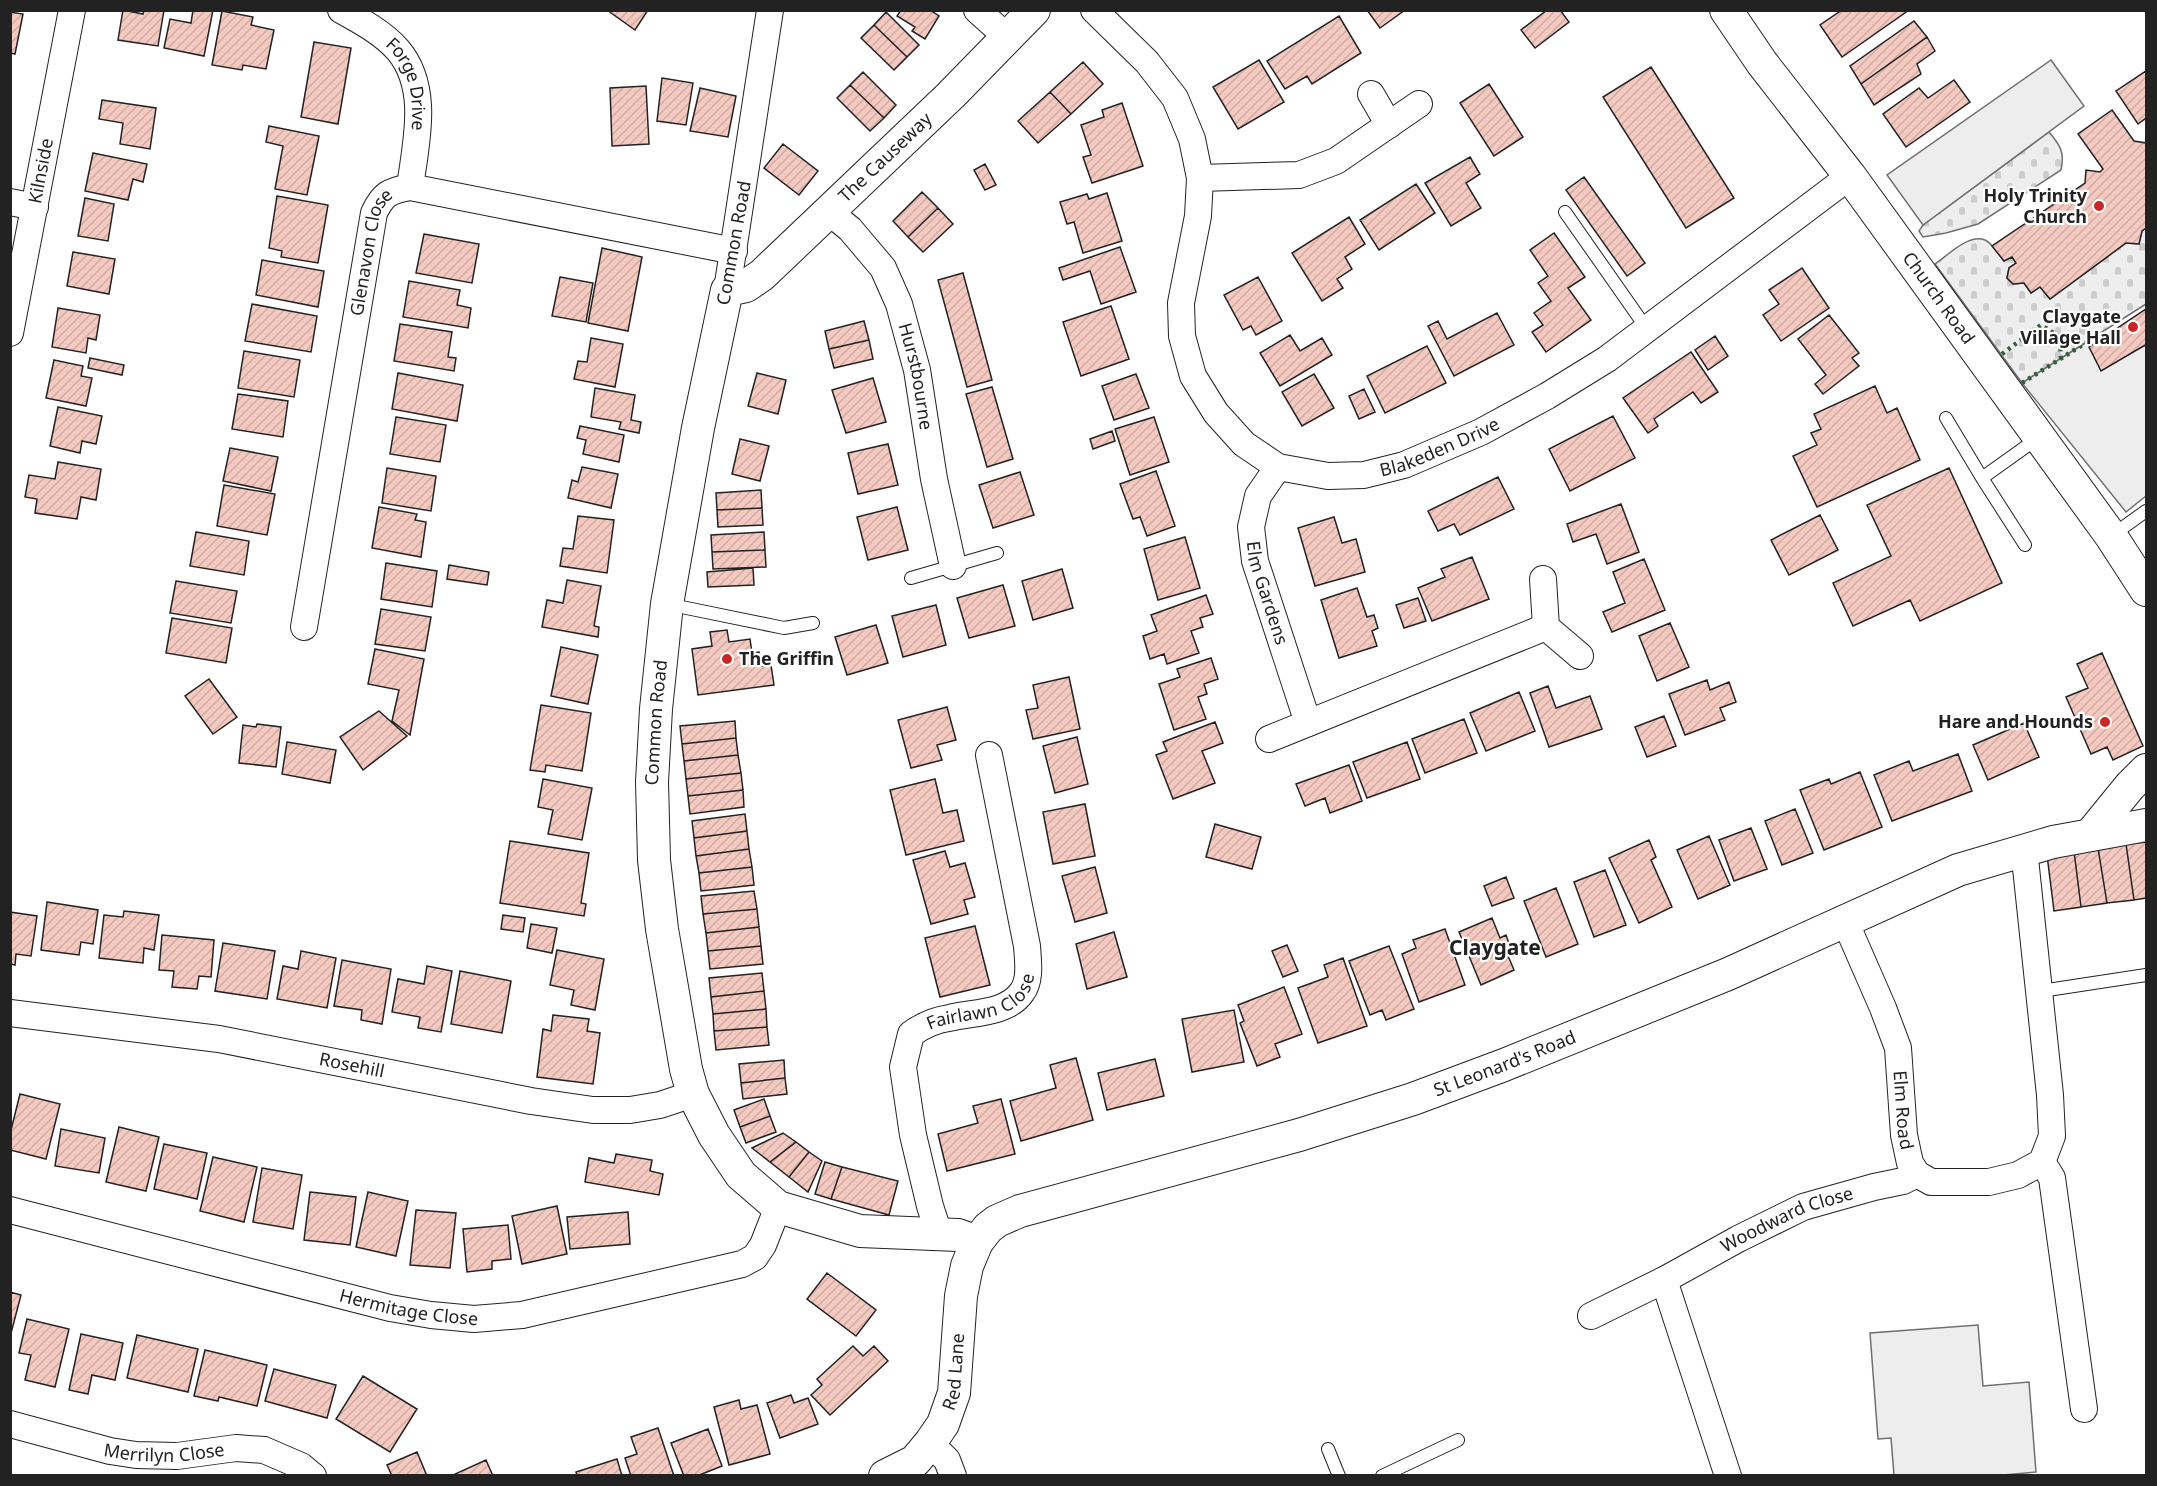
<svg xmlns="http://www.w3.org/2000/svg" width="2157" height="1486" font-family="'Noto Sans',sans-serif">
<defs>
<pattern id="cemetery-stones" width="16" height="16" patternUnits="userSpaceOnUse" patternTransform="scale(1.5)"><rect width="16" height="16" fill="#eee"/><path d="M2 7V4a2 2 0 0 1 4 0v3zM10 15v-3a2 2 0 0 1 4 0v3z" fill="#ccc"/></pattern>
<pattern id="building-hatch" width="6" height="6" patternUnits="userSpaceOnUse" patternTransform="scale(1.5)"><rect width="6" height="6" fill="#f3c9c0"/><path d="M-1 1l2-2M0 6l6-6M5 7l2-2" fill="none" stroke="#d0aca5"/></pattern>
</defs>
<rect width="100%" height="100%" fill="#fff"/>
<path fill="url(#cemetery-stones)" stroke="#6f6f6f" stroke-width="1.5" d="M2049,132C2060,145 2065,152 2061,170L1978,224L1946,233L1923,237L1919,231L1923,225Z
M2146,228V304L2022,383L1935,264C1947,256 1969,233 1985,240C1992,243 1999,255 2004,261L2012,257L2016,263L2009,268L2007,278L2013,284L2024,283L2031,293L2040,287L2050,299L2126,243L2139,244L2142,231Z"/>
<path fill="#ededed" stroke="#6f6f6f" stroke-width="1.5" d="M2051,60L2084,106L1923,225L1887,175Z
M2087,342L2102,370L2145,345L2146,347V496L2126,512L2022,383Z
M1978,1325L1983,1386L2029,1382L2036,1472L1992,1476L1894,1475L1891,1438L1878,1439L1870,1333Z"/>
<path fill="url(#building-hatch)" stroke="#222" stroke-width="1.5" d="M123,10L143,14L144,10H164L158,46L118,40Z
M193,10H213L204,56L164,48L170,19L191,23Z
M607,10H648L635,30Z
M901,10H930L939,16L925,39L912,31L915,27L897,16Z
M1367,10H1405L1380,28Z
M1547,10H1560L1569,22L1535,48L1521,30Z
M1842,10H1909L1842,57L1820,25Z
M222,11L253,17L251,25L274,30L266,69L243,65L242,70L212,65Z
M10,12L23,14L15,54L10,53Z
M886,12L919,45L907,57L874,25Z
M1339,16L1361,53L1312,84L1307,76L1285,89L1267,61Z
M1914,21L1927,37L1861,84L1850,66Z
M874,25L907,57L894,70L861,38Z
M1927,37L1935,51L1917,64L1921,74L1874,105L1861,84Z
M314,42L351,48L338,124L301,117Z
M1259,60L1284,102L1238,129L1213,87Z
M1083,62L1103,84L1071,114L1050,92Z
M1651,67L1734,198L1686,228L1603,97Z
M2146,71V118L2138,124L2116,91Z
M863,72L896,105L884,118L850,85Z
M662,78L693,83L686,125L657,121Z
M1954,80L1970,102L1906,147L1883,114L1919,88L1928,98Z
M1489,84L1523,137L1494,156L1460,103Z
M850,85L884,118L870,131L837,98Z
M646,86L649,144L612,146L610,88Z
M700,88L736,96L728,137L690,131Z
M1050,92L1071,114L1038,143L1018,121Z
M102,100L156,108L150,149L120,144L123,123L99,119Z
M1122,103L1143,166L1092,183L1083,157L1091,155L1081,125L1104,117L1102,110Z
M2112,110L2134,141L2146,143V228L2142,231L2139,244L2126,243L2050,299L2040,287L2031,293L2024,283L2013,284L2007,278L2009,268L2016,263L2012,257L2004,261L1992,246L2085,183L2086,170L2100,172L2103,169L2078,134Z
M269,126L319,136L307,195L275,189L283,146L266,142Z
M783,144L818,171L799,195L764,168Z
M93,153L147,164L143,182L133,179L128,200L85,191Z
M1470,157L1480,174L1466,183L1481,208L1451,226L1425,183Z
M985,164L996,185L985,190L974,170Z
M1584,177L1645,263L1627,276L1566,190Z
M1416,184L1435,213L1379,250L1360,220Z
M922,192L938,208L908,237L893,221Z
M1107,193L1122,241L1083,253L1074,222L1067,224L1060,202L1087,194L1089,199Z
M277,196L328,205L318,263L281,257L282,251L269,248Z
M85,198L114,204L108,241L78,236Z
M938,208L953,224L923,252L908,237Z
M1349,217L1365,244L1345,257L1352,269L1337,279L1343,288L1322,301L1292,253Z
M1554,233L1585,277L1568,288L1591,320L1546,352L1532,332L1543,325L1534,313L1551,301L1538,283L1548,276L1530,250Z
M424,234L479,244L472,283L416,273Z
M1120,247L1136,292L1101,304L1090,271L1063,280L1059,268Z
M602,248L642,257L628,331L588,323Z
M73,252L115,259L109,294L67,286Z
M262,260L324,271L318,307L256,295Z
M1802,268L1829,308L1781,341L1763,315L1779,304L1769,290Z
M963,273L992,380L967,387L938,280Z
M560,277L593,283L586,322L552,316Z
M1258,277L1282,321L1256,335L1251,326L1243,330L1224,295Z
M409,281L460,290L457,305L471,308L468,328L403,317Z
M252,304L317,316L311,352L245,341Z
M1111,306L1129,359L1081,376L1063,322Z
M58,308L100,315L96,340L88,338L86,353L52,347Z
M2146,309V347L2145,345L2101,371L2089,347Z
M1497,313L1514,345L1454,376L1428,326L1438,321L1447,339Z
M1829,315L1859,353L1852,358L1859,366L1823,394L1815,384L1826,375L1798,339Z
M864,321L869,340L829,349L825,331Z
M400,324L452,332L448,357L456,358L454,371L394,361Z
M1290,335L1300,351L1322,338L1332,355L1280,386L1260,353Z
M1715,336L1728,356L1708,370L1695,350Z
M591,338L623,344L615,387L574,379L578,361L587,362Z
M869,340L873,359L834,368L829,349Z
M1427,346L1446,383L1385,413L1367,376Z
M244,351L300,360L294,397L238,388Z
M1691,352L1718,392L1701,403L1693,392L1654,419L1658,426L1648,433L1623,398Z
M90,358L124,365L122,375L88,368Z
M54,360L83,366L81,376L92,378L86,406L46,398Z
M398,373L463,385L457,421L392,409Z
M757,373L786,380L778,414L748,406Z
M1136,374L1149,408L1114,420L1102,386Z
M1314,374L1334,408L1302,426L1282,392Z
M873,378L886,422L846,433L832,390Z
M1875,386L1887,413L1897,408L1920,460L1817,507L1793,456L1817,445L1811,433L1821,429L1814,414Z
M992,387L1013,459L987,467L966,394Z
M595,388L635,395L631,420L641,422L639,433L619,429L621,422L591,417Z
M1364,389L1375,412L1359,419L1349,396Z
M238,394L288,401L283,437L232,429Z
M58,407L102,416L96,444L82,441L80,453L50,446Z
M1613,416L1635,458L1570,491L1549,449Z
M396,417L446,425L440,462L390,454Z
M1154,417L1169,462L1130,475L1115,429Z
M580,426L624,435L619,462L583,454L586,440L577,438Z
M1112,431L1115,441L1093,449L1090,439Z
M740,439L769,446L760,481L732,474Z
M888,444L898,485L858,494L848,453Z
M230,448L278,457L271,491L223,481Z
M58,462L101,469L96,500L81,497L77,519L35,513L37,499L25,497L29,475L55,479Z
M582,467L618,474L611,508L568,498L572,480L578,482Z
M387,468L436,476L431,511L382,503Z
M1949,468L2002,583L1920,621L1910,600L1853,626L1833,583L1891,556L1867,505Z
M1156,471L1175,526L1147,536L1140,517L1133,519L1120,484Z
M1020,472L1034,515L993,528L979,485Z
M1498,477L1514,509L1460,535L1454,524L1438,531L1428,511Z
M224,485L275,494L267,535L217,526Z
M761,490L762,508L717,510L716,493Z
M1621,504L1639,552L1607,564L1596,534L1573,542L1567,524Z
M379,507L417,514L415,520L426,522L421,557L372,548Z
M897,507L908,550L868,560L857,517Z
M762,508L763,525L718,527L717,510Z
M1820,515L1838,550L1789,575L1771,540Z
M578,516L614,520L607,573L560,566L563,548L573,549Z
M1334,517L1342,543L1356,539L1365,572L1315,586L1298,528Z
M196,532L249,541L244,575L190,566Z
M764,532L765,550L712,552L711,535Z
M1185,537L1200,588L1158,600L1144,549Z
M765,550L766,567L713,569L712,552Z
M1472,557L1489,599L1432,621L1418,588L1445,577L1441,569Z
M1644,559L1665,610L1612,632L1603,612L1625,603L1613,572Z
M386,563L437,571L432,607L381,599Z
M449,565L489,572L487,585L447,579Z
M753,568L754,585L708,587L707,572Z
M1062,569L1073,608L1033,620L1022,581Z
M567,580L601,586L594,626L599,627L598,637L542,627L547,600L563,603Z
M176,581L237,591L231,623L170,613Z
M1003,585L1015,626L969,638L957,598Z
M1357,588L1367,617L1374,615L1378,628L1372,631L1377,646L1339,658L1321,600Z
M1206,595L1213,614L1200,618L1203,627L1191,631L1199,653L1167,664L1164,654L1150,659L1143,636L1157,631L1151,615Z
M1418,598L1426,621L1404,628L1396,605Z
M936,605L946,645L903,657L892,616Z
M381,609L431,617L425,651L375,644Z
M172,618L232,628L226,663L166,653Z
M1670,623L1689,667L1657,681L1639,636Z
M876,625L888,663L847,675L835,637Z
M727,630L729,642L750,639L752,653L759,652L760,666L771,665L774,685L698,695L692,649L712,646L710,632Z
M561,647L598,655L588,704L551,696Z
M375,649L424,659L410,735L392,721L399,690L368,684Z
M2102,653L2143,746L2113,760L2107,747L2091,754L2066,697L2088,688L2077,664Z
M1211,658L1218,679L1204,684L1207,694L1198,697L1206,719L1174,730L1159,684L1180,677L1177,669Z
M1069,677L1080,729L1033,739L1026,710L1038,708L1033,685Z
M209,679L237,717L213,734L185,696Z
M1707,680L1710,690L1729,682L1736,702L1720,708L1725,720L1685,735L1669,694Z
M1548,686L1556,708L1590,696L1602,729L1549,747L1530,693Z
M1519,692L1535,731L1486,751L1470,713Z
M541,705L591,713L582,771L546,765L545,772L530,770Z
M947,707L956,740L937,745L942,760L911,768L898,720Z
M379,711L407,736L363,770L340,737Z
M1664,716L1676,746L1647,757L1635,727Z
M1464,719L1477,753L1425,773L1412,739Z
M735,721L736,738L682,744L680,726Z
M1215,722L1223,743L1202,751L1215,783L1173,799L1156,755L1167,751L1163,742Z
M2024,723L2039,757L1988,780L1973,745Z
M257,724L281,727L276,767L239,763L243,725L256,727Z
M1077,737L1088,784L1055,793L1043,746Z
M736,738L738,755L684,761L682,744Z
M287,742L336,750L330,783L282,774Z
M1407,742L1420,779L1367,798L1353,762Z
M1958,754L1972,791L1892,821L1874,775L1909,761L1913,771Z
M738,755L741,773L686,779L684,761Z
M1349,765L1362,801L1330,813L1325,798L1305,806L1296,784Z
M1860,772L1882,827L1824,850L1800,790L1829,779L1831,784Z
M741,773L743,790L688,796L686,779Z
M543,779L592,788L582,840L548,834L553,810L538,807Z
M935,779L943,813L957,810L964,841L906,855L890,790Z
M743,790L744,807L690,814L688,796Z
M1085,804L1095,856L1053,864L1043,812Z
M1795,809L1813,853L1782,865L1765,821Z
M745,814L747,831L694,838L692,821Z
M1215,824L1261,837L1252,869L1206,857Z
M1751,828L1767,869L1734,881L1719,840Z
M747,831L749,849L696,856L694,838Z
M1709,836L1730,885L1698,899L1677,850Z
M1649,840L1656,857L1651,860L1672,907L1639,923L1609,858Z
M510,841L589,853L581,903L586,904L584,916L500,903Z
M2146,842V898L2134,900L2126,844Z
M2126,844L2134,900L2107,903L2098,848Z
M2098,848L2107,903L2081,907L2074,851Z
M749,849L752,867L699,873L696,856Z
M945,851L950,867L965,863L975,897L964,900L968,914L931,924L913,860Z
M2074,851L2081,907L2054,911L2047,855Z
M752,867L754,885L701,891L699,873Z
M1095,867L1107,913L1075,922L1062,876Z
M1605,870L1626,925L1594,937L1574,882Z
M1506,877L1514,898L1492,906L1484,886Z
M1556,888L1578,944L1546,957L1524,901Z
M754,891L757,909L703,914L701,896Z
M47,902L98,910L93,944L81,942L79,955L41,950Z
M757,909L759,927L706,933L703,914Z
M124,911L159,915L154,950L144,948L143,963L99,958L104,915L123,917Z
M10,912L37,916L31,956L16,954L15,965L10,964Z
M503,915L525,918L523,932L501,929Z
M1492,918L1500,938L1506,935L1511,949L1506,951L1514,970L1481,985L1459,932Z
M531,924L557,928L552,953L527,948Z
M975,926L990,985L940,997L925,938Z
M759,927L761,946L708,951L706,933Z
M1445,929L1465,985L1419,1002L1402,954L1416,948L1413,940Z
M1114,932L1127,977L1087,989L1076,944Z
M162,935L214,940L211,977L199,976L197,989L172,987L174,971L159,970Z
M223,943L275,951L267,999L215,991Z
M1287,945L1298,971L1283,977L1272,951Z
M761,946L763,964L710,969L708,951Z
M1389,946L1414,1009L1386,1020L1382,1010L1370,1015L1349,961Z
M557,950L604,959L595,1010L571,1005L574,990L550,985Z
M301,951L336,958L327,1008L277,999L283,966L298,969Z
M1343,958L1367,1026L1318,1043L1298,988L1328,977L1324,965Z
M342,960L391,969L382,1024L361,1020L362,1010L334,1006Z
M427,966L452,971L441,1032L418,1028L420,1017L392,1012L398,979L424,984Z
M460,971L511,981L502,1033L451,1024Z
M762,973L764,991L711,997L709,978Z
M1284,987L1302,1034L1275,1044L1280,1057L1257,1066L1240,1023L1244,1021L1238,1005Z
M764,991L766,1009L713,1014L711,997Z
M766,1009L767,1027L714,1031L713,1014Z
M1234,1010L1244,1062L1192,1072L1182,1019Z
M553,1015L589,1019L587,1031L600,1033L593,1084L537,1077L543,1029L551,1031Z
M767,1027L769,1045L716,1050L714,1031Z
M1076,1058L1093,1120L1021,1141L1010,1101L1056,1088L1050,1065Z
M1155,1059L1164,1096L1107,1110L1098,1073Z
M784,1060L785,1078L741,1083L739,1064Z
M785,1078L787,1094L743,1099L741,1083Z
M20,1094L60,1104L46,1159L10,1150V1134Z
M764,1099L770,1116L740,1127L734,1110Z
M1001,1099L1015,1154L947,1171L938,1134L978,1123L973,1106Z
M770,1116L776,1132L746,1143L740,1127Z
M119,1127L159,1137L146,1191L106,1182Z
M61,1129L105,1138L99,1173L55,1166Z
M783,1133L796,1142L770,1162L752,1148Z
M796,1142L809,1152L789,1177L770,1162Z
M164,1144L207,1153L197,1199L154,1189Z
M809,1152L822,1161L808,1192L789,1177Z
M616,1154L652,1160L650,1171L663,1174L659,1195L585,1182L589,1158L614,1163Z
M213,1157L257,1167L244,1222L200,1211Z
M825,1162L842,1167L831,1199L815,1194Z
M842,1167L898,1181L889,1215L831,1199Z
M262,1168L302,1175L293,1229L253,1222Z
M310,1192L356,1197L350,1245L304,1240Z
M368,1192L408,1201L396,1256L356,1247Z
M557,1206L567,1254L522,1264L512,1216Z
M416,1210L456,1213L450,1268L410,1265Z
M628,1212L630,1244L570,1249L567,1217Z
M508,1225L511,1259L492,1261V1269L467,1272L463,1229Z
M827,1273L876,1310L856,1336L807,1299Z
M10,1292L21,1295L10,1337Z
M27,1319L69,1329L55,1387L25,1380L31,1355L19,1353Z
M81,1334L123,1343L115,1380L92,1375L88,1394L69,1390Z
M137,1335L198,1349L188,1392L127,1378Z
M853,1346L863,1356L874,1346L888,1361L830,1415L811,1395L822,1385L817,1379Z
M205,1350L267,1365L257,1406L219,1397L218,1401L194,1396Z
M274,1369L336,1385L327,1418L265,1401Z
M363,1376L417,1409L390,1452L336,1419Z
M791,1395L794,1403L808,1398L818,1424L780,1438L767,1403Z
M739,1400L741,1409L757,1405L770,1454L729,1465L714,1407Z
M658,1428L674,1476H631L625,1458L637,1454L631,1437Z
M708,1429L722,1466L697,1476H684L671,1443Z
M417,1452L427,1476H392L387,1465Z
M617,1459L622,1476H577L576,1472Z
M486,1460L493,1476H456L455,1474Z"/>
<g fill="none" stroke-linecap="round" stroke-linejoin="round">
<g stroke="#222" stroke-width="14">
<path id="service" d="M1565,212L1647,329
M1946,418L1982,478
M2111,536L2146,511
M2025,545L1982,478L2038,438
M911,578L997,553
M667,604L784,628L813,623
M2041,991L2146,975
M1328,1449L1339,1476
M1382,1476L1458,1440"/>
</g>
<g stroke="#222" stroke-width="28">
<g id="minor">
<path id="s1" d="M341,10C361,21 383,33 398,50C430,88 416,142 410,187"/>
<path d="M977,10L1007,37"/>
<path id="s2" d="M1094,10L1147,62L1175,98L1192,139L1200,178L1198,216L1181,303L1182,336L1193,376L1216,413L1244,444L1278,467L1328,476L1364,475L1404,465L1481,432L1547,396L1607,359L1850,176"/>
<path d="M1371,94L1389,125"/>
<path d="M1200,178L1299,175L1336,161L1419,104"/>
<path d="M10,202L35,207"/>
<path id="s3" d="M829,212L850,229L883,268L899,304L917,370L934,479L953,566"/>
<path d="M727,290L770,10"/>
<path id="s4" d="M10,333L72,10"/>
<path id="s5" d="M1278,467L1258,496L1251,527L1255,561L1308,723"/>
<path d="M1543,579L1546,627L1580,656"/>
<path id="s6" d="M304,627L374,213C383,194 389,191 410,187L734,251"/>
<path d="M1269,739L1546,627"/>
<path id="s7" d="M1845,921L1883,1008L1898,1048L1904,1135L1910,1163L1917,1174L1931,1182H1989L2018,1175L2042,1162L2052,1136L2050,1095L2024,849"/>
<path id="s8" d="M10,1013L219,1039L531,1101L593,1110H630L660,1105L693,1094"/>
<path d="M2042,1162L2052,1178L2084,1409"/>
<path id="s9" d="M10,1210L390,1308L431,1315L474,1319L522,1315L742,1264L755,1257L763,1245L778,1207"/>
<path id="s10" d="M939,1234L930,1206L913,1135L903,1067L911,1034C922,1026 935,1020 949,1018C973,1012 1007,1014 1022,992C1031,980 1028,961 1027,946L989,755"/>
<path d="M1664,1280L1728,1476"/>
<path id="s11" d="M1591,1316L1664,1280L1738,1239L1803,1207L1874,1187L1903,1181L1917,1174"/>
<path id="s12" d="M10,1424L110,1451L136,1455L177,1456L236,1448L264,1450L301,1466L313,1476"/>
<path d="M930,1443L947,1460L953,1476"/>
</g>
</g>
<g stroke="#222" stroke-width="34">
<g id="tertiary">
<path id="s13" d="M1726,10L1762,63L1850,176L2111,536L2146,590"/>
<path d="M2090,835L2130,786L2146,770"/>
<path id="s14" d="M977,1242L958,1235L860,1231L778,1207L741,1175L714,1135L693,1094L686,1069L662,929L654,860L652,782L656,709L667,604L698,428L727,290L746,286L762,275L951,95L1034,10"/>
<path id="s15" d="M885,1476L915,1461L930,1443L943,1424L954,1393L961,1296L967,1266L977,1242L988,1228L997,1221L1020,1211L1299,1135L1413,1099L1504,1065L1728,974L1958,870L2053,842L2146,825"/>
</g>
</g>
<use href="#service" stroke="#fff" stroke-width="12"/>
<use href="#minor" stroke="#fff" stroke-width="26"/>
<use href="#tertiary" stroke="#fff" stroke-width="32"/>
<path stroke="#2f5e38" stroke-width="4.5" stroke-dasharray="3 4.5" stroke-linecap="butt" d="M2002,354L2041,325L2060,337L2061,359
M2022,383L2087,342"/>
</g>
<g fill="#c62828" stroke="#fff" stroke-width="2">
<circle cx="2099" cy="206" r="6"/>
<circle cx="2133" cy="327" r="6"/>
<circle cx="727" cy="659" r="6"/>
<circle cx="2105" cy="722" r="6"/>
</g>
<g text-anchor="middle" stroke-width="4.5" stroke-linejoin="round" paint-order="stroke">
<g font-size="18" fill="#222" stroke="#fff">
<text dy="6" stroke="none"><textPath href="#s1" startOffset="106">Forge Drive</textPath></text>
<text dy="6" stroke="none"><textPath href="#s14" startOffset="1370">The Causeway</textPath></text>
<text dy="6" stroke="none"><textPath href="#s4" startOffset="165">Kilnside</textPath></text>
<text transform="translate(734 243) rotate(-80)" y="6">Common Road</text>
<text dy="6" stroke="none"><textPath href="#s6" startOffset="381">Glenavon Close</textPath></text>
<text dy="6" stroke="none"><textPath href="#s13" startOffset="358">Church Road</textPath></text>
<text dy="6" stroke="none"><textPath href="#s3" startOffset="192">Hurstbourne</textPath></text>
<text dy="6" stroke="none"><textPath href="#s2" startOffset="699">Blakeden Drive</textPath></text>
<text dy="6" stroke="none"><textPath href="#s5" startOffset="135">Elm Gardens</textPath></text>
<text dy="6" stroke="none"><textPath href="#s14" startOffset="722">Common Road</textPath></text>
<text dy="6" stroke="none"><textPath href="#s10" startOffset="285">Fairlawn Close</textPath></text>
<text dy="6" stroke="none"><textPath href="#s15" startOffset="828">St Leonard's Road</textPath></text>
<text dy="6" stroke="none"><textPath href="#s8" startOffset="346">Rosehill</textPath></text>
<text dy="6" stroke="none"><textPath href="#s7" startOffset="200">Elm Road</textPath></text>
<text dy="6" stroke="none"><textPath href="#s11" startOffset="219">Woodward Close</textPath></text>
<text dy="6" stroke="none"><textPath href="#s9" startOffset="411">Hermitage Close</textPath></text>
<text dy="6" stroke="none"><textPath href="#s15" startOffset="134">Red Lane</textPath></text>
<text dy="6" stroke="none"><textPath href="#s12" startOffset="158">Merrilyn Close</textPath></text>
</g>
<g font-size="18" font-weight="bold" fill="#222" stroke="#fff" text-anchor="end">
<text x="2087" y="202">Holy Trinity<tspan x="2087" dy="21">Church</tspan></text>
<text x="2121" y="323">Claygate<tspan x="2121" dy="21">Village Hall</tspan></text>
<text x="739" y="665" text-anchor="start">The Griffin</text>
<text x="2093" y="728">Hare and Hounds</text>
</g>
<g font-size="21" font-weight="bold" fill="#222" stroke="#fff">
<text x="1495" y="955">Claygate</text>
</g>
</g>
<rect width="2157" height="1486" fill="none" stroke="#222222" stroke-width="24"/>
</svg>
